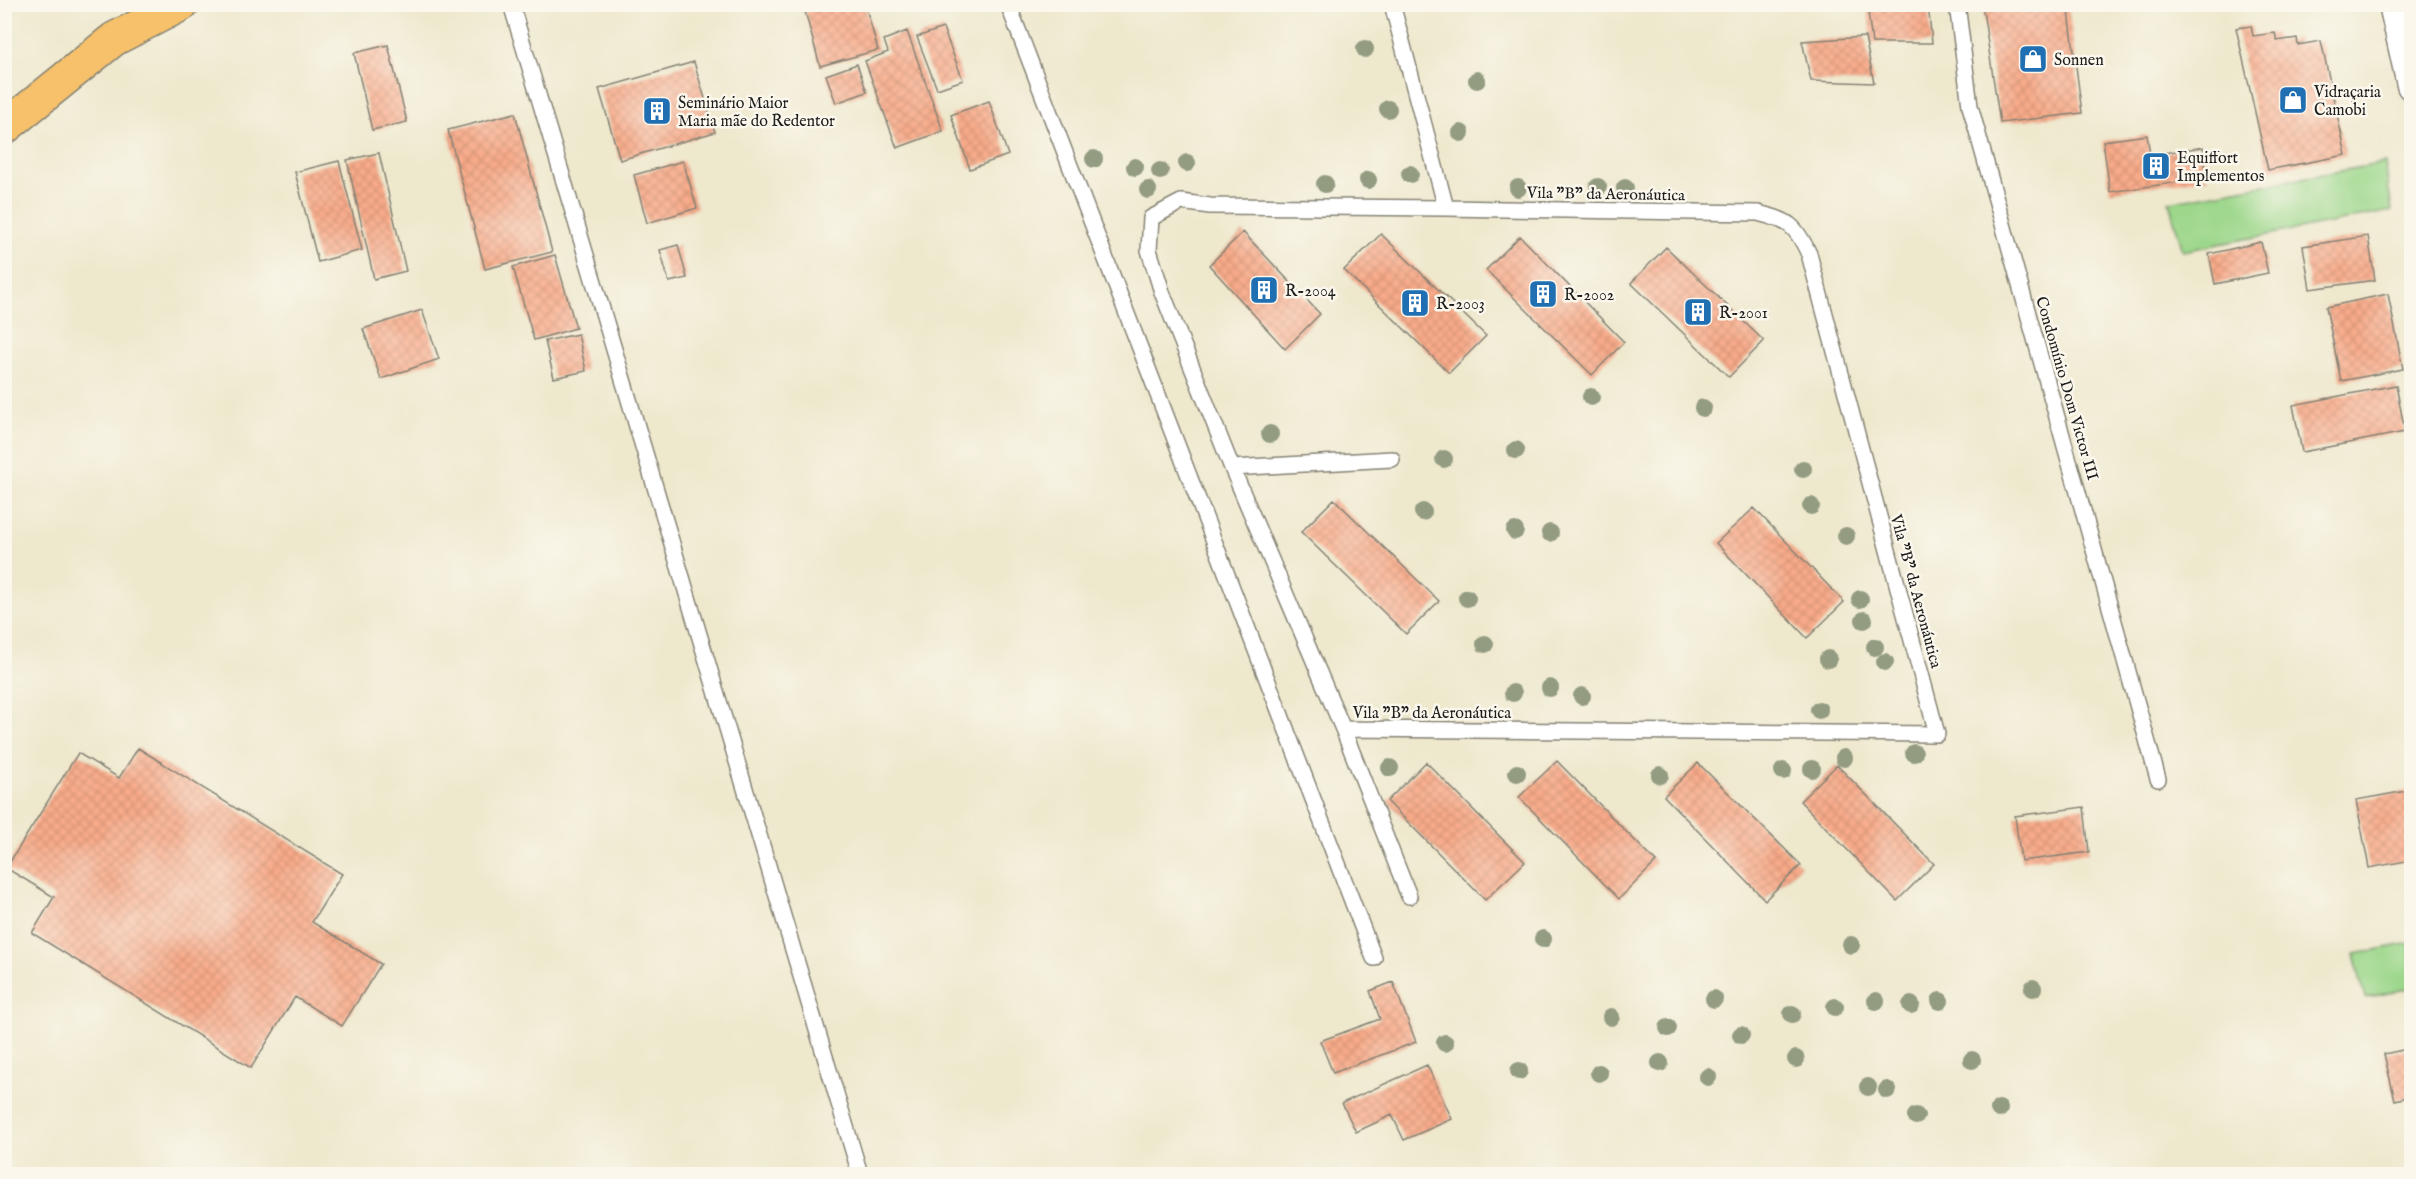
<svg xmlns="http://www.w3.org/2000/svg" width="2416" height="1179" font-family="'IM FELL English',serif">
<defs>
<pattern id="building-cross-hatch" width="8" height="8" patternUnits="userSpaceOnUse" patternTransform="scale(1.5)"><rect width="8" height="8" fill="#f8ab8a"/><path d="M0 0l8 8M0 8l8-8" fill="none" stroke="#d49376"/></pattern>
</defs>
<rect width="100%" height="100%" fill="#fbf7ec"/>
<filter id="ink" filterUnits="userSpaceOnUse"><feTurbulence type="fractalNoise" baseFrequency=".0167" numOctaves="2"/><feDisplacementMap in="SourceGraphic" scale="12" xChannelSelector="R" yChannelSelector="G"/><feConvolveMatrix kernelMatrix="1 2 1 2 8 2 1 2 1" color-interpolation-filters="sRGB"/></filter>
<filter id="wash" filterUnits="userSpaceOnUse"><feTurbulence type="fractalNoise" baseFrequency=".008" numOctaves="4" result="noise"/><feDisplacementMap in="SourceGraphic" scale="24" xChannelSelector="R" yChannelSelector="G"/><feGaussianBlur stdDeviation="1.35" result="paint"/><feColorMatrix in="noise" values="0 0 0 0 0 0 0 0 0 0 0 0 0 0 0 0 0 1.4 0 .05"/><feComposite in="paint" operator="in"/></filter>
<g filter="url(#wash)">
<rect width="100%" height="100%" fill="#eee8cd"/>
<path fill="#9cd78b" stroke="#5c7a54" stroke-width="1.5" d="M2385,163L2392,211L2183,251L2169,202Z
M2411,943V988L2365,998L2354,954Z"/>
<g id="blocks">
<path fill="url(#building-cross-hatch)" d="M803,4H865L878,50L820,66Z
M1867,4H1928L1932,43H1872Z
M1982,4H2068L2082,113L2000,123Z
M2251,26L2253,36L2275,33L2277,41L2297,38L2298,45L2321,41L2346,155L2268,170L2236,28Z
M943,28L963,80L937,89L917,37Z
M907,31L943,131L897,148L865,61L888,52L884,40Z
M1865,37L1874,83L1811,81L1802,41Z
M388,45L407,122L372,130L354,53Z
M694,62L715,132L620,160L599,89Z
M857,64L867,92L836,103L826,75Z
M989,101L1008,155L970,169L951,115Z
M515,113L552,252L485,269L448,130Z
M2147,135L2150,155L2203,147L2207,178L2110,192L2103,141Z
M379,153L406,271L374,279L347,160Z
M339,161L362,250L318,262L295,172Z
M683,161L697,208L647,223L634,175Z
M1243,232L1320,314L1285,349L1209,265Z
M1381,234L1486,336L1449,373L1344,270Z
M1520,236L1624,342L1592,375L1486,270Z
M2368,236L2375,280L2310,289L2303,246Z
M2261,242L2268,273L2215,284L2209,254Z
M678,245L687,278L669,282L660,250Z
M1666,247L1764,341L1729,377L1631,283Z
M555,255L576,328L534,340L513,267Z
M2388,294L2403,369L2341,381L2326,307Z
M422,310L439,359L381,379L363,329Z
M578,334L586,371L554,378L545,341Z
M2396,385L2405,432L2302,452L2293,405Z
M1334,499L1439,601L1406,634L1301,532Z
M1754,508L1844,602L1807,638L1716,543Z
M138,748L342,874L312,922L381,964L342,1026L295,997L251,1068L32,933L54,897L6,868L78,753L119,778Z
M1557,761L1656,862L1619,899L1519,797Z
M1426,762L1525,862L1485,900L1387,801Z
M1698,763L1801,865L1765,900L1664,796Z
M1837,765L1934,864L1897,901L1800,801Z
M2412,790V860L2369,868L2356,800Z
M2084,807L2089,852L2021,861L2015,816Z
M1393,982L1416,1042L1333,1073L1320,1041L1380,1019L1370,991Z
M2412,1048V1096L2395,1100L2384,1054Z
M1427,1065L1452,1119L1404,1140L1392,1115L1356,1132L1342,1103Z"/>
</g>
</g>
<g filter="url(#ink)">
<use href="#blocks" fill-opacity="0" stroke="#858274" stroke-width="1.5"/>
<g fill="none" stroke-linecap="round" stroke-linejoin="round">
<g stroke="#858274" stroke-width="18">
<path id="lane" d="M511,4L860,1174
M1008,4L1374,958
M1392,4L1446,208
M1957,4L1970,106L2158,779
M1232,468L1392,459
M1343,729L1937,734L1809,254C1795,224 1789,221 1758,213L1446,208L1210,206L1181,202L1151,218L1149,250L1162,292L1232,468L1343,729L1409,896"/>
</g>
<g stroke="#858274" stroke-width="33">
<path id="street" d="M2394,4L2412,85"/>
</g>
<g stroke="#858274" stroke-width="36">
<path id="highway" d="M4,128L114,39L182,4"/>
</g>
<use href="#lane" stroke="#fff" stroke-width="15"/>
<use href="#street" stroke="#fff" stroke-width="30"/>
<use href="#highway" stroke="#f6c16b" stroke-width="33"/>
</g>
<g fill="#939c81">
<circle cx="1365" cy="49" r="9"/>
<circle cx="1477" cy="80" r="9"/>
<circle cx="1388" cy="109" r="9"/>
<circle cx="1461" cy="133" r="9"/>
<circle cx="1094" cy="159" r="9"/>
<circle cx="1187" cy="163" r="9"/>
<circle cx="1135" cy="167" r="9"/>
<circle cx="1160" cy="171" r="9"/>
<circle cx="1410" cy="174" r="9"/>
<circle cx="1368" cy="180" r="9"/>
<circle cx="1325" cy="184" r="9"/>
<circle cx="1598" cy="187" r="9"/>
<circle cx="1518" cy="188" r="9"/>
<circle cx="1625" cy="188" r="9"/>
<circle cx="1148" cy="190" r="9"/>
<circle cx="1591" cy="397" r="9"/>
<circle cx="1703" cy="408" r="9"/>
<circle cx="1270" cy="434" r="9"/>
<circle cx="1516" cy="450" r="9"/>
<circle cx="1444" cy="459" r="9"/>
<circle cx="1803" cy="469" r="9"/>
<circle cx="1811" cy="506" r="9"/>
<circle cx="1423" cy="512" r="9"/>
<circle cx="1515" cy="531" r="9"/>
<circle cx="1550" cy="533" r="9"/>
<circle cx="1846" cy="536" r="9"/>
<circle cx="1467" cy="598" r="9"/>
<circle cx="1860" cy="599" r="9"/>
<circle cx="1864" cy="620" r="9"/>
<circle cx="1485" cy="644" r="9"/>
<circle cx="1875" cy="647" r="9"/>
<circle cx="1828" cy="659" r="9"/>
<circle cx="1885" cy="662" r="9"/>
<circle cx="1550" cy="688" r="9"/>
<circle cx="1513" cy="693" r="9"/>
<circle cx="1582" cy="696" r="9"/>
<circle cx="1819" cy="710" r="9"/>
<circle cx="1914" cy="753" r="9"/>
<circle cx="1844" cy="758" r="9"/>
<circle cx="1390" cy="768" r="9"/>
<circle cx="1812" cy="769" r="9"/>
<circle cx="1783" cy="771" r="9"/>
<circle cx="1517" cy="773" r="9"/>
<circle cx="1660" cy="775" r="9"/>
<circle cx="1543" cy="939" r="9"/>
<circle cx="1851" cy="945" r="9"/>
<circle cx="2033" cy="988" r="9"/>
<circle cx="1714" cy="999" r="9"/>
<circle cx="1876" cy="1001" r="9"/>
<circle cx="1940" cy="1001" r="9"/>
<circle cx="1911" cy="1005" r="9"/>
<circle cx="1835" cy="1007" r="9"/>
<circle cx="1792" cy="1014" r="9"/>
<circle cx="1611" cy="1017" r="9"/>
<circle cx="1668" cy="1028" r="9"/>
<circle cx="1741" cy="1035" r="9"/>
<circle cx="1445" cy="1043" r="9"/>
<circle cx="1796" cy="1059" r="9"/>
<circle cx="1972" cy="1060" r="9"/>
<circle cx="1660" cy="1063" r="9"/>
<circle cx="1519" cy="1071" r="9"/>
<circle cx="1599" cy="1073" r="9"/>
<circle cx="1708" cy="1077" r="9"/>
<circle cx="1868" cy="1087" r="9"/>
<circle cx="1887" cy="1090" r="9"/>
<circle cx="1999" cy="1109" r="9"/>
<circle cx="1916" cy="1116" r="9"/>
</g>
</g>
<defs>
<g id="shop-square" transform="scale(1.5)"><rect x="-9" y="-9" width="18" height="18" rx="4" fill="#1f6fb2" stroke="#fbf7ec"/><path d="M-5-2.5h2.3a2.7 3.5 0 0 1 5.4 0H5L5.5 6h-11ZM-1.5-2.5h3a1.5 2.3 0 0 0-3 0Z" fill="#fff"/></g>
<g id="building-square" transform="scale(1.5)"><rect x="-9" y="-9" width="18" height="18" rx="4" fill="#1f6fb2" stroke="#fbf7ec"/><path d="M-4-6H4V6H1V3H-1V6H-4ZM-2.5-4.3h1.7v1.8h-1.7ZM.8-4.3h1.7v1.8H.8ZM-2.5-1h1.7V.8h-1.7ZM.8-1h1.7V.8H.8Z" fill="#fff"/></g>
</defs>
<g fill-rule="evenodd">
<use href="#shop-square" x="2033" y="59"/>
<use href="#shop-square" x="2293" y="100"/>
<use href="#building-square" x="657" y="111"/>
<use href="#building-square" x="2156" y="166"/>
<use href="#building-square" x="1264" y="290"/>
<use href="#building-square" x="1543" y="294"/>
<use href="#building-square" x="1415" y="303"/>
<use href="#building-square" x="1698" y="312"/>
</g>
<g text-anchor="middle" stroke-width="5" stroke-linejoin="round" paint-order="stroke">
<g font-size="16" fill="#1c1c1c" stroke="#fbf7ec" text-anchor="start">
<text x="2054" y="65">Sonnen</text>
<text x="2314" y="97">Vidraçaria<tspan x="2314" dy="18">Camobi</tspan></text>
<text x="678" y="108">Seminário Maior<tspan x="678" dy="18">Maria mãe do Redentor</tspan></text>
<text x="2177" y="163">Equiffort<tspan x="2177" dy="18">Implementos</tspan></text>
<text x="1285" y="296">R-2004</text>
<text x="1564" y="300">R-2002</text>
<text x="1436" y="309">R-2003</text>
<text x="1719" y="318">R-2001</text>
</g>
<g font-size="16" fill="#1c1c1c" stroke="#fbf7ec">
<text transform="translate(1606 193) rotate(1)" y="6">Vila "B" da Aeronáutica</text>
<text transform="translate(2068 388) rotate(74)" y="6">Condomínio Dom Victor III</text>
<text transform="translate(1917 591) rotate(75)" y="6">Vila "B" da Aeronáutica</text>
<text x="1432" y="718">Vila "B" da Aeronáutica</text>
</g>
</g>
<rect width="2416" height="1179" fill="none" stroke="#fbf7ec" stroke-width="24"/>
</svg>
